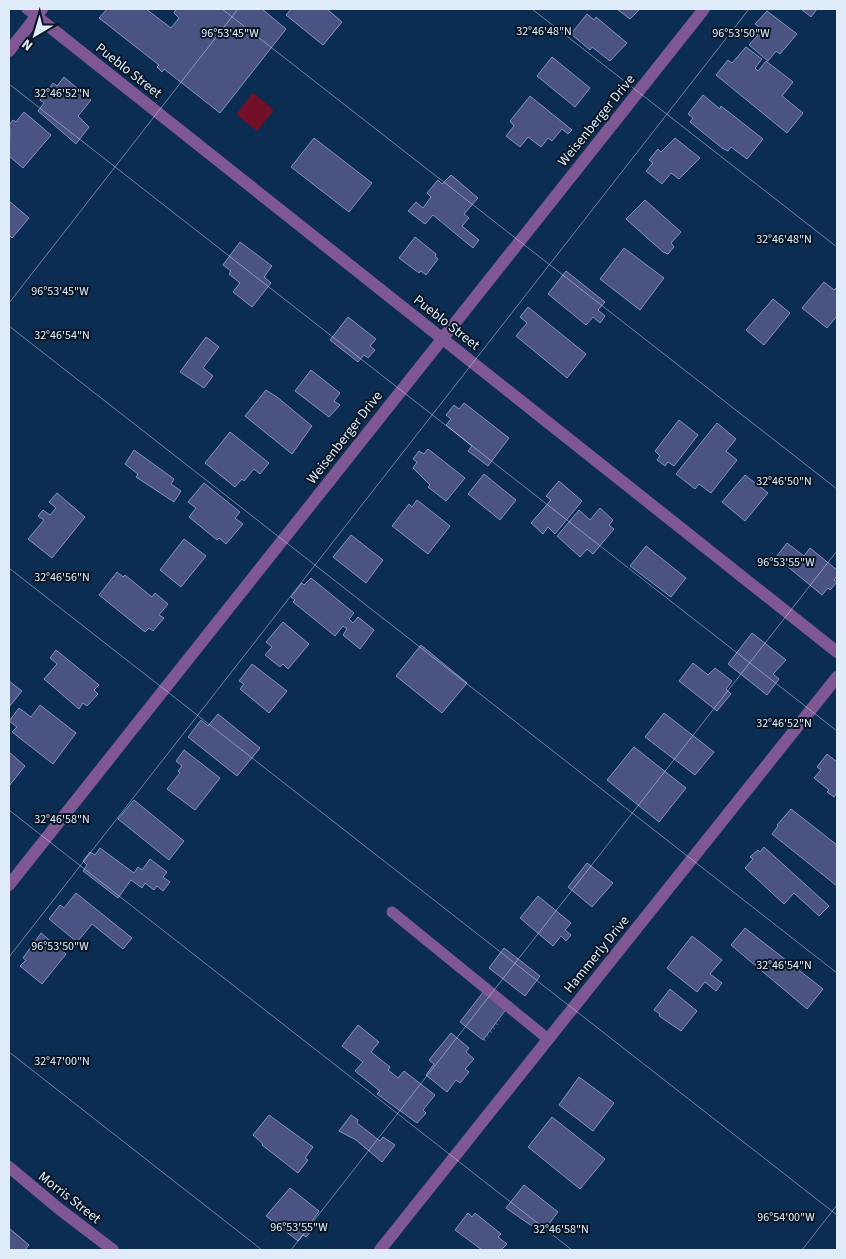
<svg xmlns="http://www.w3.org/2000/svg" width="846" height="1259" font-family="'Source Sans 3',sans-serif">
<rect width="100%" height="100%" fill="#0c2d52"/>
<path fill="#711027" d="M253,93L274,110L257,131L236,114Z"/>
<path fill="#4a5382" stroke="#8591c4" d="M107,9H146L171,28L179,18L174,13L176,9H262L286,29L220,113L164,69L162,72L157,67L159,65L99,18Z
M291,9H327L342,22L323,45L286,15Z
M617,9H640L630,19Z
M801,9H817L811,17Z
M767,11L797,34L780,54L776,51L768,61L749,45L758,35L755,32L759,27L755,24Z
M587,14L594,20L596,17L627,43L610,61L592,47L590,50L571,34Z
M746,47L762,59L755,68L758,71L766,61L793,82L782,96L803,113L787,133L716,75L728,60L732,63Z
M552,57L590,88L575,107L537,76Z
M64,77L91,100L78,116L89,127L76,144L38,111L44,103L40,100L53,83L57,86Z
M703,95L720,109L721,106L763,139L747,159L731,147L728,151L722,148L690,122L693,118L688,114Z
M530,96L572,130L568,134L562,129L552,141L548,138L541,147L528,137L520,147L506,136L514,126L510,121Z
M24,112L51,135L23,168L9,156L10,130L9,125L13,120L16,122Z
M314,138L372,183L349,212L291,167Z
M675,138L700,158L679,179L671,173L662,184L646,171L653,163L649,160L658,149L661,152Z
M451,175L478,198L464,214L469,218L462,226L479,240L473,248L433,215L425,224L408,211L416,202L423,208L431,197L427,193L438,180L442,184Z
M645,200L681,232L671,243L674,247L668,254L663,252L626,219Z
M9,201L29,218L12,238L9,235Z
M415,237L436,254L435,256L438,259L426,275L421,271L419,273L399,258Z
M240,242L272,266L264,277L271,283L252,307L233,292L240,283L229,274L231,271L223,265Z
M624,248L664,278L640,310L600,279Z
M566,271L605,302L598,310L605,316L600,323L593,317L586,325L548,294Z
M824,282L834,290L837,287V316L827,328L802,308Z
M773,299L790,313L764,345L746,330Z
M528,307L586,354L567,378L516,336L527,323L520,317Z
M348,317L376,339L370,346L375,350L368,358L364,355L358,362L330,340Z
M206,337L219,347L203,368L213,376L204,388L180,372Z
M311,370L340,393L334,401L340,405L329,417L295,391Z
M266,390L277,397L312,426L292,454L245,416Z
M464,403L509,438L488,466L468,451L472,446L446,425L451,419L446,415L454,405L459,409Z
M679,420L698,435L674,466L668,462L665,466L657,460L660,456L655,451Z
M717,423L736,439L726,451L737,460L711,493L699,484L695,489L676,474Z
M230,432L269,463L260,474L254,469L244,481L242,479L235,487L205,463Z
M428,449L465,478L446,501L428,487L430,485L413,468L417,462L413,459L419,451L424,454Z
M134,450L174,479L171,484L181,491L174,502L136,477L138,474L125,464Z
M484,474L516,500L500,520L468,494Z
M745,475L768,493L745,521L722,502Z
M559,481L582,501L555,534L548,527L543,534L531,523L551,500L546,496Z
M204,483L240,512L235,518L243,524L226,544L219,538L217,540L189,517L196,508L188,502Z
M57,493L85,517L52,558L28,539L44,520L38,516L43,510L50,515L56,508L49,502Z
M417,500L450,526L428,554L392,526L409,504L412,507Z
M600,508L613,520L609,525L614,529L593,554L587,549L580,557L557,536L579,510L590,520Z
M351,535L383,560L366,583L333,557Z
M184,539L206,556L181,587L160,570Z
M787,543L804,556L810,548L837,570V576L834,580L837,582L830,590L828,588L822,595L776,557Z
M646,546L686,578L671,597L630,566Z
M117,572L123,577L125,575L152,597L155,593L168,604L159,615L164,618L153,631L149,628L145,632L99,595Z
M311,578L354,613L349,619L353,623L358,617L374,630L360,649L343,635L347,629L343,626L335,636L293,602L295,600L291,597L302,583L304,585Z
M283,622L309,644L288,669L283,664L280,667L265,655L272,647L266,642Z
M752,633L786,660L773,674L779,679L767,695L728,664Z
M421,645L467,683L442,713L396,676Z
M56,650L99,685L94,690L98,694L87,706L83,703L79,709L44,679L57,664L50,658Z
M693,663L708,675L715,668L732,681L726,689L731,694L717,711L679,681Z
M252,664L287,691L269,713L240,689L244,684L239,681Z
M9,681L22,691L9,707Z
M40,705L76,733L53,764L12,732L17,727L9,721L19,708L31,717Z
M664,713L714,752L695,775L645,737Z
M218,714L260,748L237,776L188,737L201,720L208,726Z
M634,747L686,788L659,822L607,780Z
M184,750L220,778L195,810L167,789L180,773L178,771L182,766L176,761Z
M9,752L25,766L9,786Z
M827,754L837,762V796L836,794L834,797L827,792L829,790L814,778L821,770L817,767Z
M134,800L184,841L169,860L118,819Z
M791,809L837,845V886L772,834L778,826L777,825Z
M764,847L829,906L819,916L794,893L784,904L745,868L753,859L750,857L758,850L760,852Z
M100,848L134,873L138,867L142,870L150,859L167,872L163,877L170,882L163,891L157,886L154,890L145,883L142,888L131,880L118,898L83,871L87,865L83,861L90,852L95,855Z
M587,863L613,883L592,907L568,887Z
M76,893L132,938L123,949L92,924L77,942L49,919L60,905L64,908Z
M538,896L571,923L565,930L571,935L566,941L561,936L553,946L520,918Z
M745,928L823,989L807,1009L731,945Z
M41,933L66,954L42,984L20,966L26,960L23,958Z
M692,936L722,960L710,974L722,983L716,991L705,982L697,992L667,968Z
M504,948L540,976L525,996L489,968Z
M670,989L697,1011L681,1031L659,1016L660,1014L654,1010Z
M484,991L507,1008L483,1040L460,1022Z
M358,1025L379,1042L371,1052L390,1067L388,1070L398,1078L404,1071L435,1095L423,1110L426,1113L417,1123L377,1094L380,1091L355,1071L363,1062L342,1046Z
M451,1033L469,1048L466,1052L474,1059L465,1069L469,1072L460,1083L456,1080L447,1092L426,1075L434,1064L429,1060Z
M579,1077L614,1103L593,1131L559,1105Z
M269,1115L313,1147L305,1158L308,1160L298,1173L262,1145L263,1144L253,1135Z
M351,1115L358,1120L357,1123L380,1141L383,1137L395,1145L382,1162L356,1140L339,1131Z
M552,1117L605,1159L580,1189L528,1147Z
M524,1185L558,1212L542,1233L506,1208Z
M290,1188L319,1211L309,1226L313,1229L306,1237L303,1235L298,1241L266,1216Z
M468,1213L472,1217L475,1213L501,1234L498,1237L507,1244L501,1250H482L455,1230Z
M9,1228L29,1245L25,1250H9Z"/>
<g fill="none" stroke-linecap="round" stroke-linejoin="round">
<path stroke="#546e8b" stroke-width="3" stroke-dasharray="1 4" stroke-linecap="butt" d="M484,1040L500,1020"/>
<path stroke="#7f5793" stroke-width="11" d="M27,9L36,16
M392,912L548,1039"/>
<path stroke="#7f5793" stroke-width="12" d="M36,16L837,652
M9,51L42,9
M9,885L704,9
M9,1167L58,1208L113,1250
M380,1250L837,677"/>
</g>
<path fill="none" stroke="#e1ecfb" stroke-width="1" stroke-opacity="0.45" d="M222,9L837,489M532,9L837,247M9,84L837,731M9,303L238,9M9,326L837,973M9,568L837,1215M9,810L572,1250M9,957L749,9M9,1052L262,1250M291,1250L837,551M802,1250L837,1205"/>
<g text-anchor="middle" stroke-width="4" stroke-linejoin="round" paint-order="stroke">
<g font-size="14" fill="#e1ecfb" stroke="#081626">
<text transform="translate(129 70) rotate(38)" y="5">Pueblo Street</text>
<text transform="translate(596 120) rotate(-51)" y="5">Weisenberger Drive</text>
<text transform="translate(447 322) rotate(38)" y="5">Pueblo Street</text>
<text transform="translate(344 437) rotate(-52)" y="5">Weisenberger Drive</text>
<text transform="translate(596 954) rotate(-51)" y="5">Hammerly Drive</text>
<text transform="translate(70 1197) rotate(38)" y="5">Morris Street</text>
</g>
</g>
<g font-size="12" text-anchor="middle" fill="#e1ecfb" stroke="#081626" stroke-width="4" stroke-linejoin="round" paint-order="stroke">
<text x="544" y="35">32°46'48"N</text>
<text x="230" y="37">96°53'45"W</text>
<text x="741" y="37">96°53'50"W</text>
<text x="62" y="97">32°46'52"N</text>
<text x="784" y="243">32°46'48"N</text>
<text x="60" y="295">96°53'45"W</text>
<text x="62" y="339">32°46'54"N</text>
<text x="784" y="485">32°46'50"N</text>
<text x="786" y="566">96°53'55"W</text>
<text x="62" y="581">32°46'56"N</text>
<text x="784" y="727">32°46'52"N</text>
<text x="62" y="823">32°46'58"N</text>
<text x="60" y="950">96°53'50"W</text>
<text x="784" y="969">32°46'54"N</text>
<text x="62" y="1065">32°47'00"N</text>
<text x="786" y="1221">96°54'00"W</text>
<text x="299" y="1231">96°53'55"W</text>
<text x="561" y="1233">32°46'58"N</text>
</g>
<rect width="846" height="1259" fill="none" stroke="#e1ecfb" stroke-width="20"/>
<g transform="translate(35 35) rotate(218)" stroke="#081626" stroke-width="4" paint-order="stroke">
<path d="M0-4L9 19L0 12L-9 19Z" fill="#e1ecfb"/>
<text y="-8" font-size="14" font-weight="bold" text-anchor="middle" fill="#e1ecfb">N</text>
</g>
</svg>
